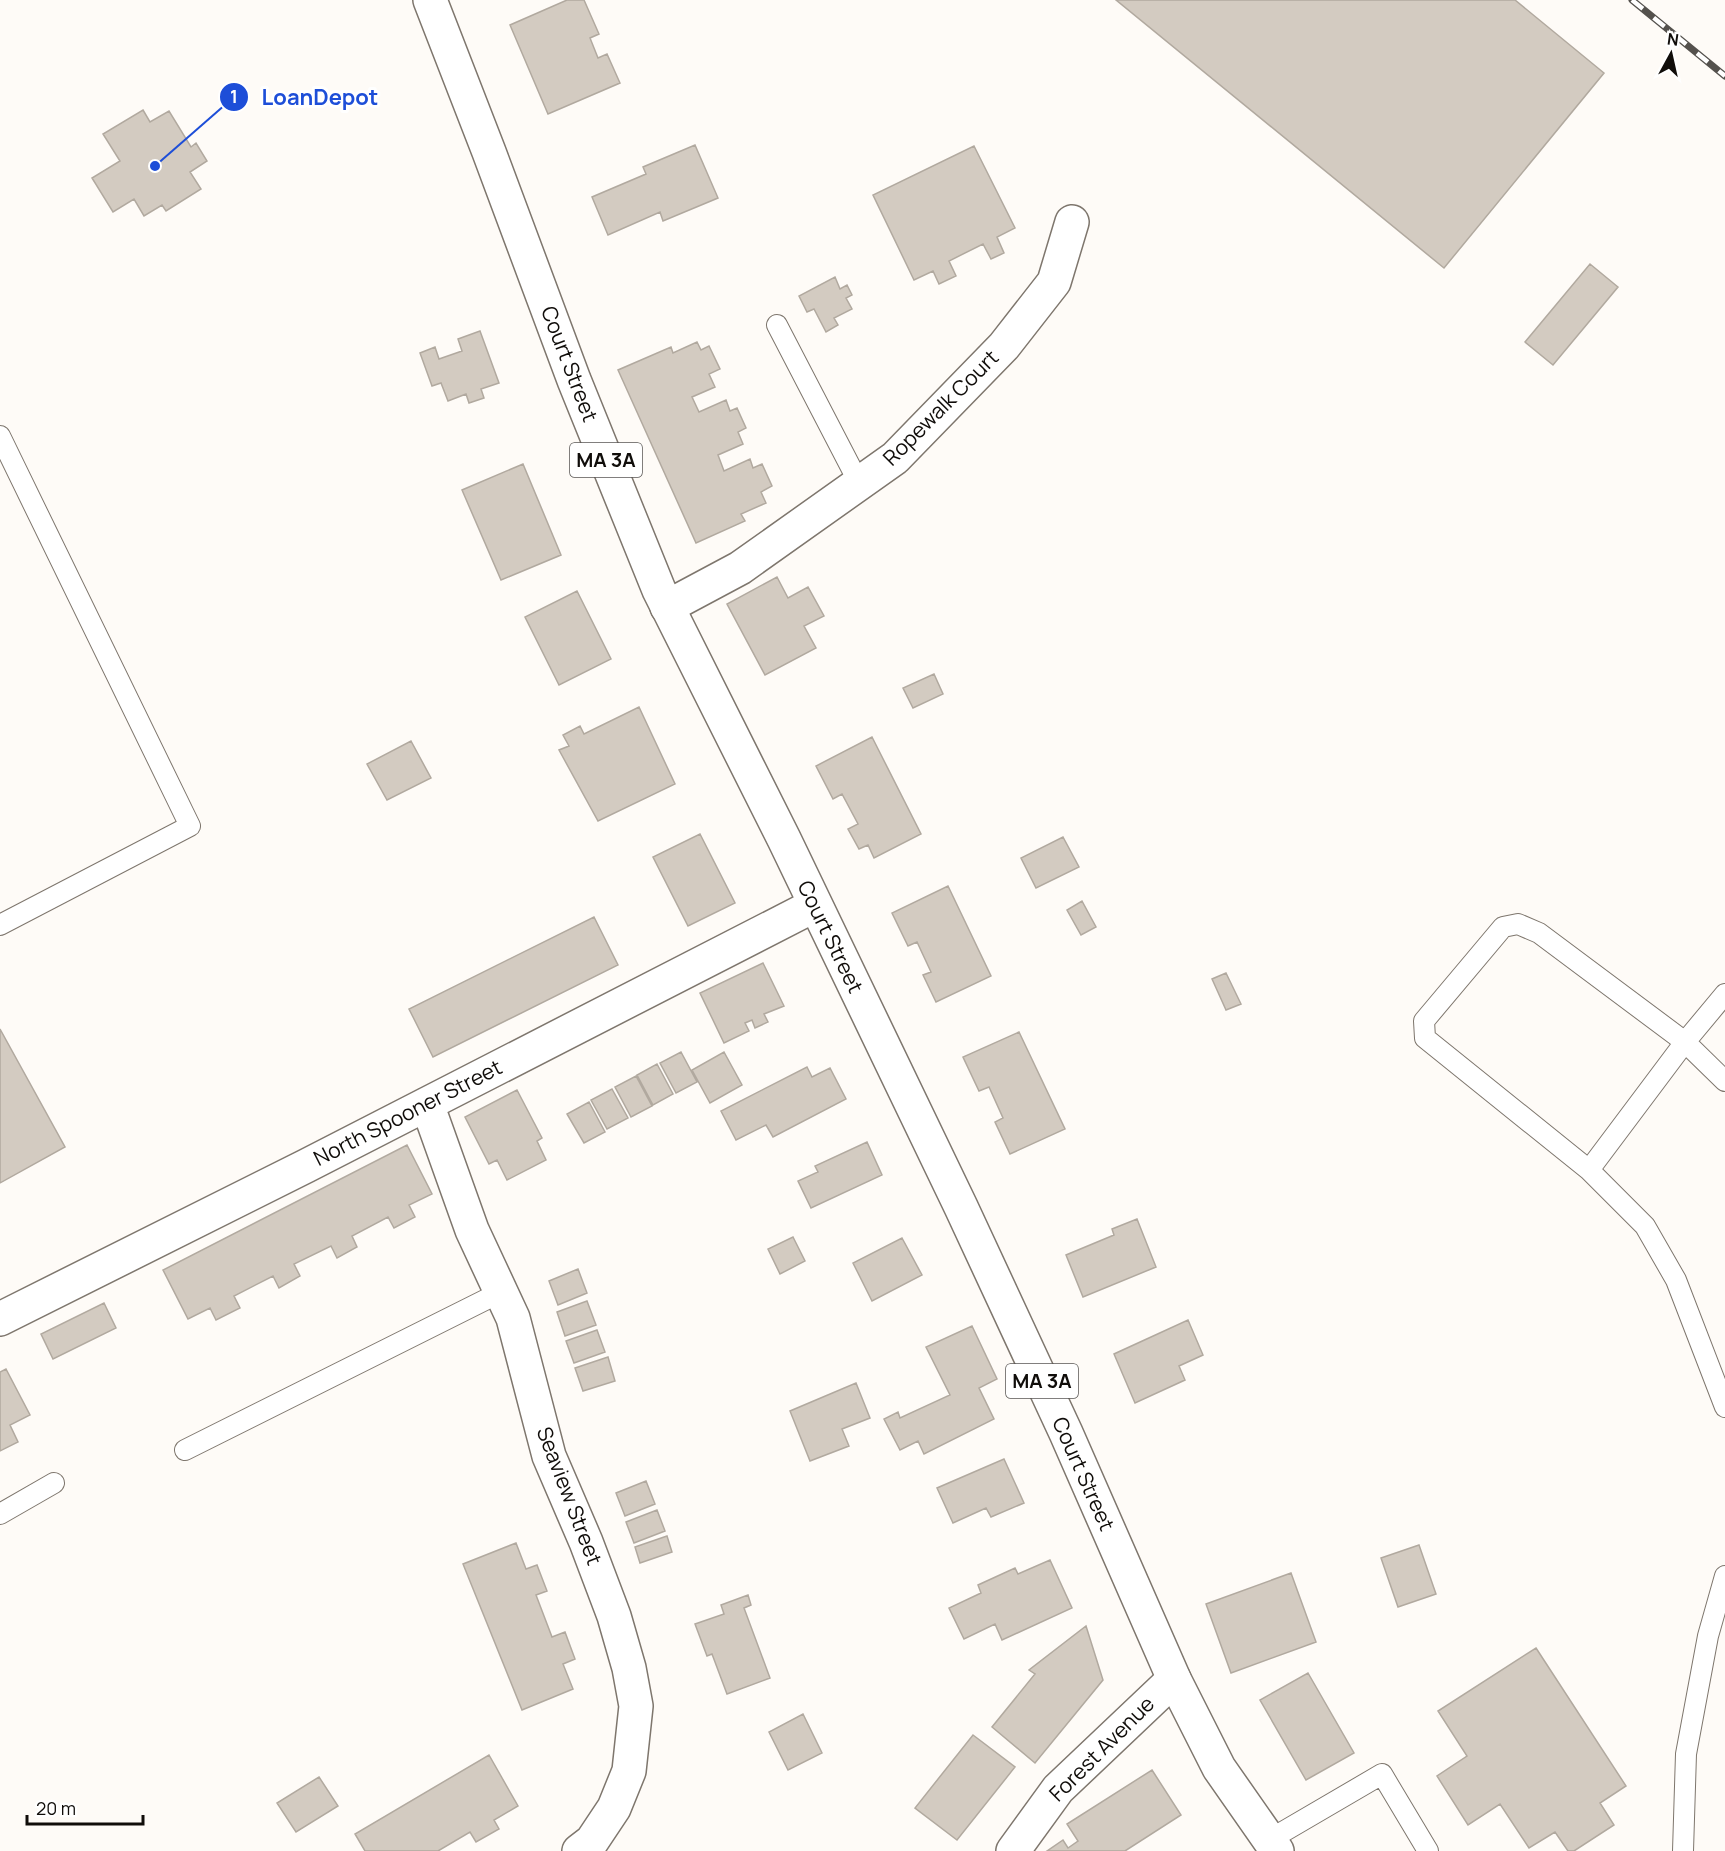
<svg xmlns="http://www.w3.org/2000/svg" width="1725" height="1851" font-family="Manrope,sans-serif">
<rect width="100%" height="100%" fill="#fefbf7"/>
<path fill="#d3cbc1" stroke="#b1a99f" stroke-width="1.5" d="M567,0H584L599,34L590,38L598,58L607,54L620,83L548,114L510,25Z
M1116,0H1515L1604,73L1444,268Z
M143,110L150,122L169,111L191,147L196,143L207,161L190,172L201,189L166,211L162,205L144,216L134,199L113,212L92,178L120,161L103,134Z
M695,145L718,198L663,221L660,212L608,235L592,197L646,174L643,167Z
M974,146L1015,228L997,237L1004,253L991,259L983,244L949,261L956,276L939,284L933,271L914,280L873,195Z
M1590,264L1618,287L1553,365L1525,342Z
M835,277L840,289L847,285L852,295L846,298L852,309L834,318L838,325L826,332L814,309L807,312L799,296Z
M480,331L499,383L481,389L484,398L469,403L466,394L448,401L441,383L432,386L420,353L435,347L439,359L462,351L458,339Z
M697,342L701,350L709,346L720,369L709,374L715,387L692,397L699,412L726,400L730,411L737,408L746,428L738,432L743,444L718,455L724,471L750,459L753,468L762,464L772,486L761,492L766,503L741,514L745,521L696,543L618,370L671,347L673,353Z
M523,464L561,555L501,580L462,490Z
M777,577L788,598L808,587L824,616L804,626L816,648L765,675L727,604Z
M577,591L611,659L559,685L525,617Z
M934,674L943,694L913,708L903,688Z
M639,707L675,784L598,821L559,750L569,746L563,735L580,726L584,734Z
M872,737L921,834L874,858L868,845L859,849L848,829L858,824L842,794L833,799L816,766Z
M411,741L431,778L387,800L367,764Z
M700,834L735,903L688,926L653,857Z
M1063,837L1079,867L1036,888L1021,858Z
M948,886L991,976L936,1002L923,975L931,972L917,942L908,946L892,913Z
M1082,901L1096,927L1081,935L1067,910Z
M594,917L618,965L433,1057L409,1009Z
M763,963L784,1006L764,1014L768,1022L755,1028L752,1020L745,1023L749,1031L724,1043L700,993Z
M1226,973L1241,1004L1226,1010L1212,979Z
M0,1029L65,1147L0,1183Z
M1019,1032L1065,1129L1010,1154L995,1122L1003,1118L989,1087L979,1091L963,1057Z
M681,1052L697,1082L676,1093L660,1063Z
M724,1052L742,1085L710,1103L692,1070Z
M657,1064L673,1094L653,1105L637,1075Z
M807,1067L812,1077L830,1068L846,1099L773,1137L766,1125L736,1140L721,1111Z
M636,1076L652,1106L631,1117L615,1087Z
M612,1089L628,1118L607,1129L591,1100Z
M517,1090L542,1138L537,1141L546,1160L507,1180L497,1160L489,1164L465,1117Z
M589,1102L605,1132L584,1143L567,1114Z
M867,1142L882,1175L811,1208L798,1181L818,1172L815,1166Z
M407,1145L432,1194L409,1205L415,1217L394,1228L388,1217L352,1236L357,1247L337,1258L331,1246L294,1264L300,1276L279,1288L273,1276L234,1296L240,1308L216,1320L210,1308L188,1319L163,1270Z
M1137,1219L1156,1267L1083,1297L1066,1255L1114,1235L1112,1229Z
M793,1237L805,1261L780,1274L768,1249Z
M902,1238L922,1275L872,1301L853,1263Z
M578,1269L587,1293L558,1305L549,1281Z
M587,1301L596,1325L565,1336L557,1312Z
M104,1303L116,1328L53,1359L41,1334Z
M1188,1320L1203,1355L1179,1366L1185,1380L1135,1403L1114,1354Z
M972,1326L997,1379L979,1388L994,1419L924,1454L918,1441L900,1450L884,1419L898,1412L900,1418L950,1395L926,1347Z
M597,1330L605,1352L574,1363L566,1341Z
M608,1357L615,1381L583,1391L575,1368Z
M6,1369L30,1415L10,1425L18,1442L0,1451V1372Z
M856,1383L870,1418L842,1429L849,1446L810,1461L790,1411Z
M1004,1459L1024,1503L991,1517L986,1508L953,1523L937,1488Z
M646,1481L655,1504L625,1516L616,1493Z
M657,1510L665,1531L634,1543L626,1522Z
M667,1536L672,1552L640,1563L635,1547Z
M516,1543L526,1569L537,1565L547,1591L536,1595L552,1637L565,1632L575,1659L563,1664L573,1689L522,1710L463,1564Z
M1419,1545L1436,1594L1398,1607L1381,1558Z
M1050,1560L1072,1608L1002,1640L995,1624L964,1639L949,1608L981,1593L978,1585L1015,1568L1018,1574Z
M1291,1573L1316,1642L1231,1673L1206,1604Z
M748,1595L751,1605L744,1608L770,1678L727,1694L712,1654L707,1656L695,1624L724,1614L721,1605Z
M1086,1626L1103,1680L1035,1763L992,1727L1035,1674L1029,1670Z
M1536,1648L1626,1786L1600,1803L1614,1825L1574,1851H1568L1555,1832L1529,1848L1500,1804L1468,1825L1437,1776L1467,1756L1438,1711Z
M1308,1673L1354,1753L1306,1780L1260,1700Z
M803,1714L822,1753L788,1770L769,1732Z
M973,1735L1015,1767L957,1840L915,1808Z
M489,1755L518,1806L494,1820L499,1829L476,1842L470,1832L438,1851H365L355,1834Z
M1152,1770L1181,1815L1125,1851H1047L1063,1840L1068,1848L1078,1841L1067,1824Z
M319,1777L338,1806L296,1832L277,1803Z"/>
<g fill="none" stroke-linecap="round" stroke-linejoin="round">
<g stroke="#7e766d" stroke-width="22">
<path id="service" d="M777,325L859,483
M0,436L190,826L0,925
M1725,1081L1685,1042L1539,933L1518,924L1503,927L1424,1021L1425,1038L1589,1170L1645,1226L1676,1280L1725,1407
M1589,1170L1685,1042L1725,994
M185,1450L501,1292
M0,1514L54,1483
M1269,1840L1382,1774L1428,1851
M1683,1851L1686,1754L1708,1636L1725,1576"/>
</g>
<g stroke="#7e766d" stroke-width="36">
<path id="minor" d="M667,607L740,568L895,458L1004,346L1054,282L1072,222
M427,1104L472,1230L513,1318L549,1456L586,1542L614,1616L629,1668L636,1706L629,1771L614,1808L592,1841L579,1851
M0,1319L306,1166L815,905
M1013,1851L1058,1789L1174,1679"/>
</g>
<g stroke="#7e766d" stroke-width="36">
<path id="primary" d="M430,0L489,152L574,380L659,590L784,839L961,1207L1066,1433L1174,1679L1219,1768L1277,1851"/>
</g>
<use href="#service" stroke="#fff" stroke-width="20"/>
<use href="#minor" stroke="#fff" stroke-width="33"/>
<use href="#primary" stroke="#fff" stroke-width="33"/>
<g stroke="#54514d" stroke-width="7">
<path id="rail" d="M1632,0L1725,76"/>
</g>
<use href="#rail" stroke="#fff" stroke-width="4.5" stroke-dasharray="14" stroke-linecap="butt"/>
</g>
<g text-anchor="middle" stroke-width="6" stroke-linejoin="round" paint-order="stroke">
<g fill="#fff" stroke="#585654" stroke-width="1.5">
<rect x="570" y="443" width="72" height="34" rx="4.5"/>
<rect x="1006" y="1364" width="72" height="34" rx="4.5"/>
</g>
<g font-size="20" font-weight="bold" fill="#100d0a">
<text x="606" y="467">MA 3A</text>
<text x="1042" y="1388">MA 3A</text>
</g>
<g font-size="21" fill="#100d0a" stroke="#fff">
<text transform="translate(569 364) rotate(69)" y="7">Court Street</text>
<text transform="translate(941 408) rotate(-45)" y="7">Ropewalk Court</text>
<text transform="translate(830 937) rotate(64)" y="7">Court Street</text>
<text transform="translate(408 1113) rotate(-27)" y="7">North Spooner Street</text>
<text transform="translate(1083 1474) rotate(66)" y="7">Court Street</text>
<text transform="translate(569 1496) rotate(69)" y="7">Seaview Street</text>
<text transform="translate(1102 1749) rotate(-45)" y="7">Forest Avenue</text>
</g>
</g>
<path fill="none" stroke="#1d4ed8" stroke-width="2" d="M155 166L234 97"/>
<g fill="#1d4ed8" stroke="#fff" stroke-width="2">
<circle cx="155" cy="166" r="6"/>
<circle cx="234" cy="97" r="15"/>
</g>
<g font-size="18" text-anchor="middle" font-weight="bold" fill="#fff">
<text x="234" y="103">1</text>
</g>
<g font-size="22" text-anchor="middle" font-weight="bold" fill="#1d4ed8" stroke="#fff" stroke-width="6" stroke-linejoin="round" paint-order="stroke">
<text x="320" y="105">LoanDepot</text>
</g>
<g transform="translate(1671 54) rotate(8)" stroke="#ffffff" stroke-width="4.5" paint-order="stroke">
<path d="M0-4.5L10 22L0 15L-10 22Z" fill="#100d0a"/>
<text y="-9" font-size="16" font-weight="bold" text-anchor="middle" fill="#100d0a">N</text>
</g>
<path d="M27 1815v9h116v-9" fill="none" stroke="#100d0a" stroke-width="3"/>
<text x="36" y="1815" font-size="18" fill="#100d0a" stroke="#ffffff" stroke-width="4.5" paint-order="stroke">20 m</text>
</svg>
